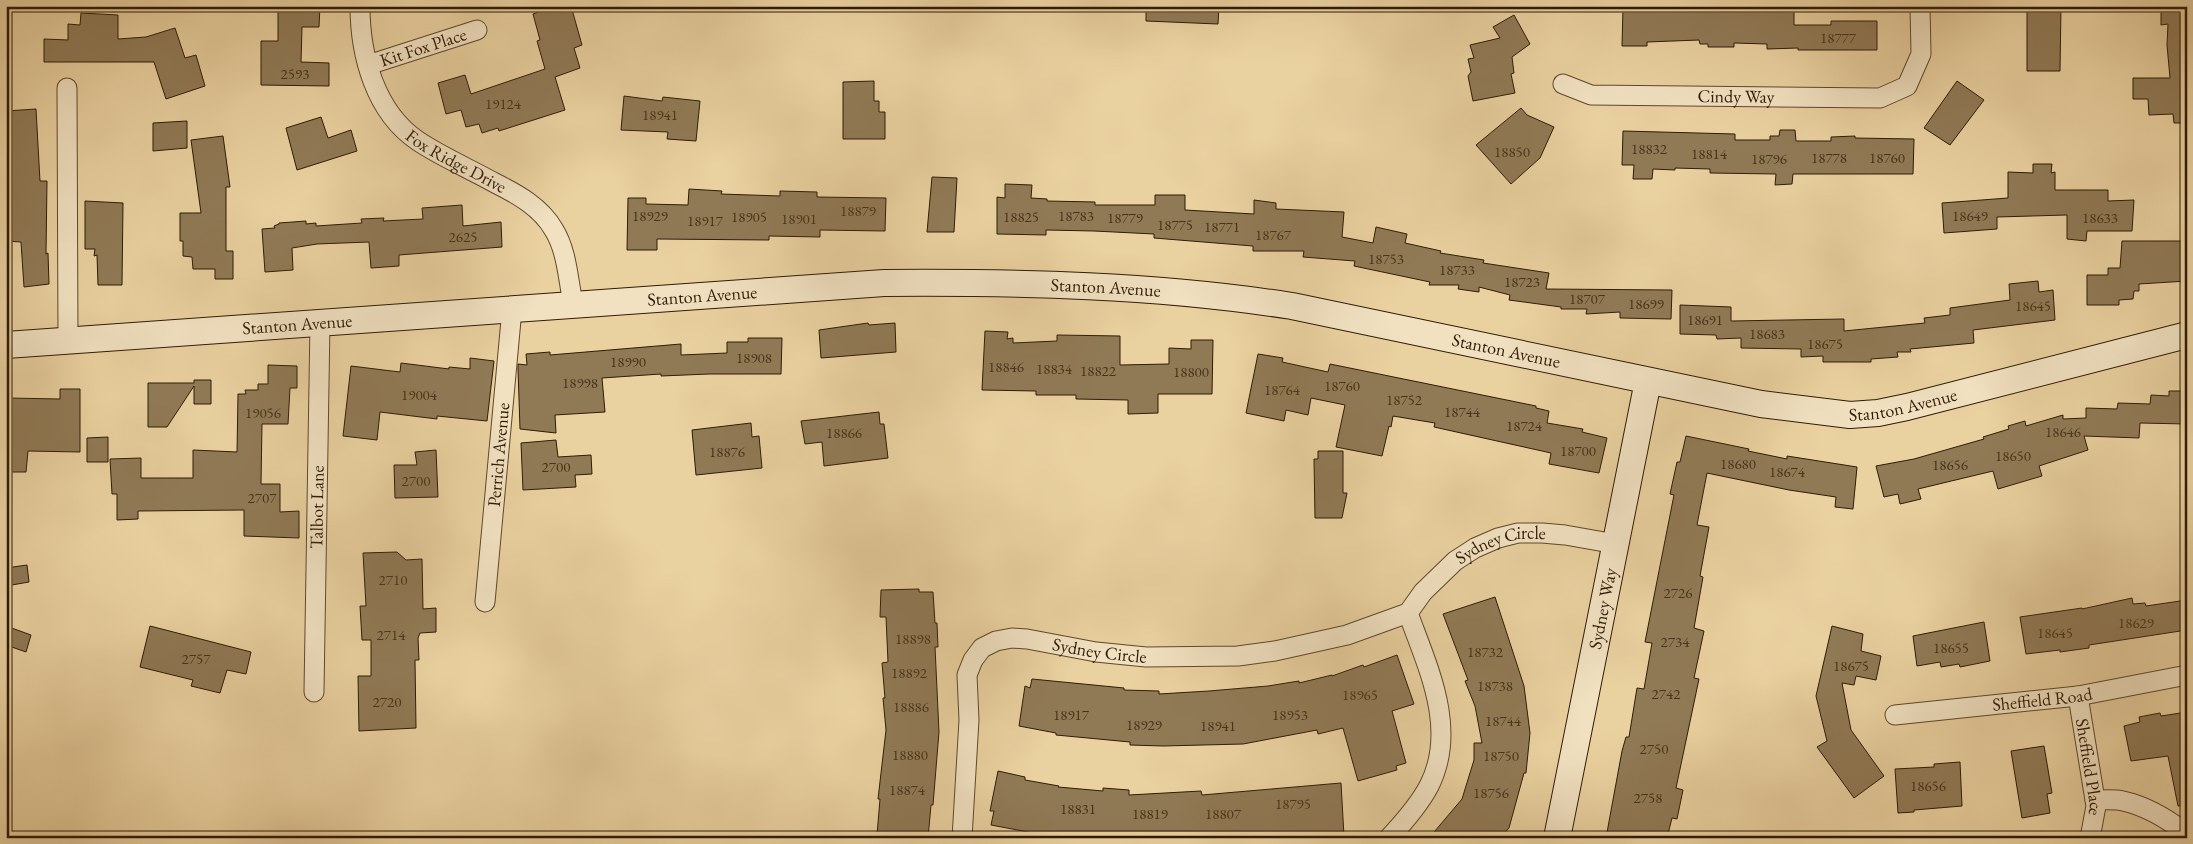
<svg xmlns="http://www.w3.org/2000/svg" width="2193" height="844" font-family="'EB Garamond',serif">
<rect width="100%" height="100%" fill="#ead1a0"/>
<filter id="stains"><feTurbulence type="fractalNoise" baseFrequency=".004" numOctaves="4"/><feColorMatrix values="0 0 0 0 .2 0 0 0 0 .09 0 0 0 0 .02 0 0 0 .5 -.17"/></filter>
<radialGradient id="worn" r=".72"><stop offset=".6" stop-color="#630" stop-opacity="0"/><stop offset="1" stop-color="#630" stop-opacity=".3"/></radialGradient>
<path fill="#907a56" stroke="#2f1b06" d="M278,6H320L319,27H302L301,62L329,63V86L261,85V41H278Z
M557,6H571L582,45L574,48L580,68L555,77L565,110L499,131L498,128L482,133L479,124L466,127L461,110L446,114L438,83L465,75L471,94L545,69L537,41L540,40L533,14Z
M1146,6H1219L1218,24L1146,21Z
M2027,6H2061L2060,71H2027Z
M2161,6H2187V123H2174L2173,114L2149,115L2148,99H2133V78H2170L2167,45L2168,24L2161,25Z
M1623,7L1794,9V25H1831V21H1877V50H1798V48L1767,49V44L1734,43V47H1708V44H1700L1699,40L1647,42V46H1622Z
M81,13L118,15V39L146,37L175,28L185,58L196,55L205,86L166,99L154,62H44V39L68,40V24L80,25Z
M1514,15L1530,44L1512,57L1514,73L1511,74L1515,93L1473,101L1468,76L1471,72L1468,59L1474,58L1470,45L1500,38L1493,27Z
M874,81V101H879V112H885V139H843V82Z
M1957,81L1984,100L1950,145L1924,128Z
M624,96L662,101L663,97L700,101L696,141L667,139L668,132L621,130Z
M1521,108L1527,115L1554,127L1540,158L1511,184L1476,145Z
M36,109L40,181H47L46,254L48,253L49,284L24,287L21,242L6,241V182H10L6,111Z
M321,117L328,138L351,130L357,151L297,170L286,128Z
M187,121V148L153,151V123Z
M1780,130H1795L1796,141H1831V137L1855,136V138L1914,139L1913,174H1793L1792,184L1775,185L1776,174L1710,173V169L1675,168V170L1653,169L1652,179H1633L1634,165H1622L1623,131L1735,134V140H1770V136H1779Z
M223,136L230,187H226V251H233V279H215V269H193L192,257L183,256V241H180V213H201L191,140Z
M2033,164H2052L2051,173L2055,172V190H2108V201L2134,200L2132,231H2087L2086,241L2067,239V215L1997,217V229L1944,233L1942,203L2008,198V172L2033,173Z
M932,177L957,178L954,232H927Z
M1005,184L1032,185L1031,198L1047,199V201L1095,202V205H1155V195H1185V210L1254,214V200L1276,203V209L1344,212L1342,237L1373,243L1376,227L1407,234L1405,243L1441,251L1440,253L1484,260L1483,263L1549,273L1546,289L1672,290L1671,319L1620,318V312L1586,314L1587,309H1561V307L1509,300L1510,295L1479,287V292L1458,289L1459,285H1429L1430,282L1354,266L1355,261L1303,257L1304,251H1253V246L1154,238V234L1094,231L1046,230V235L997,234V197L1005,198Z
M689,189L722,191L721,194L780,196V191L817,192V197L886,198L885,231L820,230V237L769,236V240L657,239V250H627L628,198H646V204L688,205Z
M85,201L123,203L122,285H98L97,255L94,256L95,249H85Z
M462,205L463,226L501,222L502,247L399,255V266L371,268L369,242L317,244L292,248L293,270L265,272L262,229L275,228L274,226L279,224V223L306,221V224L316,223V226L362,223L361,219L384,218L383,221L423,219L422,208Z
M2122,241H2187V281L2139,284V291H2134L2133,299L2119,300V305H2087V275H2108V268H2120Z
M2038,281L2039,292L2053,290L2055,320L1973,330L1974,343L1910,349L1911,352H1897L1898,357L1871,359V362H1823V356L1801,357V349L1741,348V338L1717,339L1716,335L1680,334V305L1731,307V321L1844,319V331L1925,323L1924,318L1950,315V308L2010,300L2009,284Z
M868,323L869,325L895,323L896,352L821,358L819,330Z
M985,331L1008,332L1007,339L1013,338V343L1057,341V335L1120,336V365L1169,364V348L1191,349V340H1213L1212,394H1158V413L1128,414V400L1076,399V395H1036V391L982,390Z
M748,338H782L781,374H709L661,376V374L602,378L605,412L555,415L556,433L520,429L518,369V364L527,365L526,354L550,352V355L681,344V355L727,353V342H748Z
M1258,354L1283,358L1282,362L1328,372L1330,364L1536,406V408L1549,411L1547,423L1583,429L1582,432L1607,438L1599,473L1549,464L1551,453L1434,427L1435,423L1393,416L1391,427L1389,426L1382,456L1336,447L1345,405L1311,398L1308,415L1286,410L1284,421L1246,413Z
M470,358L494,361L487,421L437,416V419L380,412L377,440L343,436L351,366L400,372L401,363L449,369V367L470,369Z
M268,365L297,366V388H290L288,424H262L261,484H280V512L299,511V538L244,536V510L138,511V519L117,520V494H112L110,459L141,458V478H193V450L237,452L238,394H246L245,390H258V384H268Z
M194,380H211V404H194V386L167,427H148V383H194Z
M60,389H80V452L28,451L26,472H6L8,398L60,399Z
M2169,391H2187V424L2140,423L2139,438L2084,436L2088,450L2039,466L2042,476L1998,489L1993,471L1918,489L1921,499L1900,504L1898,494L1884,497L1876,466L1914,459L1984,439L1983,437L2009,429L2008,426L2025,421L2026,426L2063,415V419L2086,418V408L2117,409L2118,403L2150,404L2151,395L2169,396Z
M879,412L880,424H884L888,458L824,466L822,442L805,444L801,421Z
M751,423L752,437L759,436L762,468L696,475L692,430Z
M1686,436L1749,449L1748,451L1787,459V456L1857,467L1853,509L1835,507L1836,497L1789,490L1707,473L1697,525L1709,527L1700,576L1703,577L1694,628L1704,631L1694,678L1699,679L1676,788L1683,790L1677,819L1672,818L1667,838H1606L1622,751L1626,737H1629L1637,688L1644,689L1652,643L1645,642L1674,495L1670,494L1677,462H1680Z
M108,437V462H87V438Z
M556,440L558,457L591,455L592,474L575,475L576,487L523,490L521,443Z
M436,450L438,497L395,498L394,465H417L415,452Z
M1318,451H1343V493H1347L1342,518H1315L1314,459H1318Z
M397,552L406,560L422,559L423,609L436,608V632L420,633L418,638L419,660H415L416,728L359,731L358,676H371V640H362L360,606H366L363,553Z
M27,565L29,582L6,586V568Z
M919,589V592H933L935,623H937L938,647H935L939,732L933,805H931L928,838L877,835L880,799H878L886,730L883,698H885L882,663L888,662L886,617H880L881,590Z
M1495,597L1524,686L1530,733L1526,773H1524L1509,828L1500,838H1429L1462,799L1474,760V743H1482L1475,706L1465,681L1468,680L1443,614Z
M2132,598L2133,604L2145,603L2146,606L2187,600V630L2089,645V648L2060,652V650L2026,654L2020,617L2082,608V609Z
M1984,622L1990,661L1960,667L1959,664L1941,667L1940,662L1917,666L1913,636Z
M6,626L31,635L26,652L6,645Z
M150,626L251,652L246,674L227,670L220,693L191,686L193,680L140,667Z
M1832,626L1863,634L1861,651L1881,656L1876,680L1856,676L1854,685L1842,683L1851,730L1884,776L1854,798L1817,747L1827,741L1816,696Z
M1397,655L1414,704L1392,711L1406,763L1396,766L1397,770L1358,781L1343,728L1318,734L1317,730L1243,744L1163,746L1130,745V742L1056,735V733L1019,726L1025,686L1030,688L1032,679L1124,688V690L1159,691V694L1209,691L1268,686L1299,681V683L1332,675V676L1363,665L1364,667Z
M2187,712V805L2178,806L2168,756L2131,761L2124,726L2140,722L2139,717L2160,713L2161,716Z
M2044,746L2052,793L2047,794L2050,813L2022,818L2011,751Z
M1960,762L1962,806L1914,810V812L1898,813L1895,769L1934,767V764Z
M998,771L1025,777V780L1059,786L1058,787L1103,791V788L1129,790V795L1201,791L1202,795L1341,783L1344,836L1309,838H1049L1028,834V832L991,825L994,811H990Z"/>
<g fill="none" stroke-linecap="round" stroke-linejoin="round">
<g stroke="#5e482c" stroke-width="21">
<g id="street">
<path id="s1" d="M360,6C360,55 375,112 418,141C442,157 470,169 495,183C517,194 541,207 554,230C567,251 568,279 573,303"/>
<path id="s2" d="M368,65L477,30"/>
<path id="s3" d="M1563,84L1591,95L1880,98L1907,86L1921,54L1920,6"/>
<path d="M67,88L68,340"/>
<path id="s4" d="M485,602L512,309"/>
<path id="s5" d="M314,692L320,322"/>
<path id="s6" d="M2078,696L2096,806L2090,838"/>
<path id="s7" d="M1895,715L2078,696L2187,675"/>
<path d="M2095,800C2104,800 2114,799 2123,801C2146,806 2169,820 2187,834"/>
<path id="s8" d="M962,838L969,720L967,675L973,660L982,648L996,641L1012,638L1027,639L1096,652L1146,657L1238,656L1275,651L1347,635L1408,613L1423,592L1455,561L1475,548L1498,538L1518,533H1542L1565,535L1616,544"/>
<path d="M1389,838C1404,822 1419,805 1429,786C1458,729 1428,668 1408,613"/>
</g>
</g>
<g stroke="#2f1b06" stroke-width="28">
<g id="secondary">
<path id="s9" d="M6,345L884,283C1020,282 1157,285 1292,306L1761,404L1850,415L1878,413L1907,407L2187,335"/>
<path id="s10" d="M1557,838L1648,381"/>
</g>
</g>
<use href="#street" stroke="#f1e1c1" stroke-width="19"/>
<use href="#secondary" stroke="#f1e1c1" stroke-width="26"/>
</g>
<g text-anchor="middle" stroke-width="4.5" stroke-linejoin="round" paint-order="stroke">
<g font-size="15" fill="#47331a">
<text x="1838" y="43">18777</text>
<text x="295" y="79">2593</text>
<text x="503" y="109">19124</text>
<text x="660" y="120">18941</text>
<text x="1649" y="154">18832</text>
<text x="1512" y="157">18850</text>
<text x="1709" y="159">18814</text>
<text x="1829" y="163">18778</text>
<text x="1887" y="163">18760</text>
<text x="1769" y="164">18796</text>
<text x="858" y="216">18879</text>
<text x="650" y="221">18929</text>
<text x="1076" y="221">18783</text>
<text x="1970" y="221">18649</text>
<text x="749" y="222">18905</text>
<text x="1021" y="222">18825</text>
<text x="1125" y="223">18779</text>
<text x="2100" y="223">18633</text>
<text x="799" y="224">18901</text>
<text x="705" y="226">18917</text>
<text x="1175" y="230">18775</text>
<text x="1222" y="232">18771</text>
<text x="1273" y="240">18767</text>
<text x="463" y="242">2625</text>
<text x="1386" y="264">18753</text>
<text x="1457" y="275">18733</text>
<text x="1522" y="287">18723</text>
<text x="1587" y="304">18707</text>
<text x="1646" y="309">18699</text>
<text x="2033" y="311">18645</text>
<text x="1705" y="325">18691</text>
<text x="1767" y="339">18683</text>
<text x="1825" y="349">18675</text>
<text x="754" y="363">18908</text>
<text x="628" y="367">18990</text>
<text x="1006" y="372">18846</text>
<text x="1054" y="374">18834</text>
<text x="1098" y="376">18822</text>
<text x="1191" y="377">18800</text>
<text x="580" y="388">18998</text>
<text x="1342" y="391">18760</text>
<text x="1282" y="395">18764</text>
<text x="419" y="400">19004</text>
<text x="1404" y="405">18752</text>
<text x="1462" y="417">18744</text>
<text x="263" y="418">19056</text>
<text x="1524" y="431">18724</text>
<text x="2063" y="437">18646</text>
<text x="844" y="438">18866</text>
<text x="1578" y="456">18700</text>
<text x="727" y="457">18876</text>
<text x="2013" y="461">18650</text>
<text x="1738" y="469">18680</text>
<text x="1950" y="470">18656</text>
<text x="556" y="472">2700</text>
<text x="1787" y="477">18674</text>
<text x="416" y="486">2700</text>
<text x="262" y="503">2707</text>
<text x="393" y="585">2710</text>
<text x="1678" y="598">2726</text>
<text x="2136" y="628">18629</text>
<text x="2055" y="638">18645</text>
<text x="391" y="640">2714</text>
<text x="913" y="644">18898</text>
<text x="1675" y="647">2734</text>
<text x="1951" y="653">18655</text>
<text x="1485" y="657">18732</text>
<text x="196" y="664">2757</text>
<text x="1851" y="671">18675</text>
<text x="909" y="678">18892</text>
<text x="1495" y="691">18738</text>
<text x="1666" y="699">2742</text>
<text x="1360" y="700">18965</text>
<text x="387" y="707">2720</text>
<text x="911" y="712">18886</text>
<text x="1071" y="720">18917</text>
<text x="1290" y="720">18953</text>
<text x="1503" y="726">18744</text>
<text x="1144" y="730">18929</text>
<text x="1218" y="731">18941</text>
<text x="1654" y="754">2750</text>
<text x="910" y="760">18880</text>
<text x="1501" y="761">18750</text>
<text x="1928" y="791">18656</text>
<text x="907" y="795">18874</text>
<text x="1491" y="798">18756</text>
<text x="1648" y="803">2758</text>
<text x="1293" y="809">18795</text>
<text x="1078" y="814">18831</text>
<text x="1150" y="819">18819</text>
<text x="1223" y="819">18807</text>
</g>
<g font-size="18" fill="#2f1b06" stroke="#f1e1c1">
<text dy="6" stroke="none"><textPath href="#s2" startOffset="58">Kit Fox Place</textPath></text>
<text dy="6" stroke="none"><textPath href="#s3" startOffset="175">Cindy Way</textPath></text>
<text dy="6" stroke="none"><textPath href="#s1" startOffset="196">Fox Ridge Drive</textPath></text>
<text dy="6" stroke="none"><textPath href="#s9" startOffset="1102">Stanton Avenue</textPath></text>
<text dy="6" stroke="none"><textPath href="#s9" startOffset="698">Stanton Avenue</textPath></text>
<text dy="6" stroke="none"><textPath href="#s9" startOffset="292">Stanton Avenue</textPath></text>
<text dy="6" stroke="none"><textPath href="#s9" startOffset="1508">Stanton Avenue</textPath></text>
<text dy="6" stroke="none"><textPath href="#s9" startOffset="1912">Stanton Avenue</textPath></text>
<text dy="6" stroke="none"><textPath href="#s4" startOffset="148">Perrich Avenue</textPath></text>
<text dy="6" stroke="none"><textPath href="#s5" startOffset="185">Talbot Lane</textPath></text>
<text dy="6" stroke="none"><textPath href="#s8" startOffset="750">Sydney Circle</textPath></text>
<text dy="6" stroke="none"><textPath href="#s10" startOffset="234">Sydney Way</textPath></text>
<text dy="6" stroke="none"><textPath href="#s8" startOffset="315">Sydney Circle</textPath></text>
<text dy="6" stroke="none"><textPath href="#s7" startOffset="148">Sheffield Road</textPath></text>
<text dy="6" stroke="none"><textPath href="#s6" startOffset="72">Sheffield Place</textPath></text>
</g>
</g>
<rect width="2193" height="844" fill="none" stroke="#ead1a0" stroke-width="25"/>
<rect x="8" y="8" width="2178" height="829" fill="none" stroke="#2f1b06" stroke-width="2.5"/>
<rect x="12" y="12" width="2168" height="819" fill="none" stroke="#2f1b06"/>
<rect width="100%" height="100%" filter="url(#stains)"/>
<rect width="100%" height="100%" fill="url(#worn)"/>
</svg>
